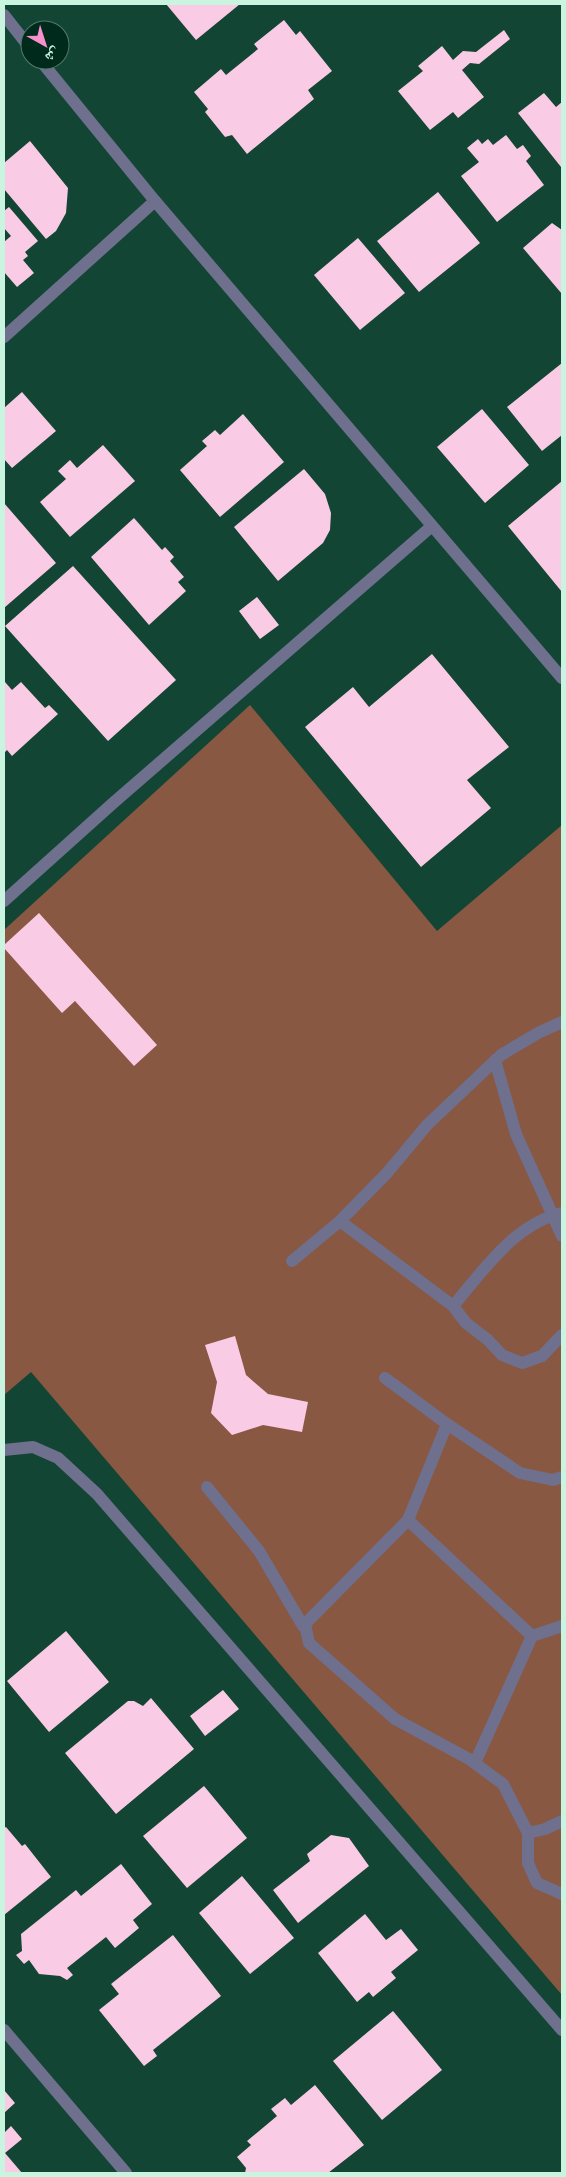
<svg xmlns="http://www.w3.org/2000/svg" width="566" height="2177" font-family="Arial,'Noto Naskh Arabic',sans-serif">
<rect width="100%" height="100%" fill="#124533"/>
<path fill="#895842" d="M250,705L437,931L562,825V1995L31,1372L4,1395V930Z"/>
<path fill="#facbe4" d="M166,4H240L196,40Z
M284,20L296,35L300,31L332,71L308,90L314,99L247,154L232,135L225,137L205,112L208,109L194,92L221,69L226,75L258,49L254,44Z
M504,30L510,39L479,64L470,63L462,70L484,97L458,118L453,112L430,130L398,91L423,71L418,66L442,46L453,60L463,51L476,52Z
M544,93L556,107L562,102L561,167L518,113Z
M506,135L517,149L523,145L531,156L526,161L544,185L497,222L461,176L479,162L467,148L478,139L482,144L488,139L493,145Z
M30,141L68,188L66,213L56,231L46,239L4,189V163Z
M438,192L480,243L419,292L377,241Z
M9,207L38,241L25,252L28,256L23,260L34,273L17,287L4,272V242L11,236L4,228V211Z
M552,223L562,230V294L523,248Z
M358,238L405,293L360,330L314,275Z
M562,363V435L542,451L507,407Z
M22,392L56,431L12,468L4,459V408Z
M482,409L529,465L485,503L437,447Z
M243,414L284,462L220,517L180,470L207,446L202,441L215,430L220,435Z
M103,445L135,481L70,537L40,502L66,479L58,471L70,460L77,468Z
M304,469L325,494L331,513L330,530L323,543L278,581L234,527Z
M562,481V592L508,526Z
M4,503L56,563L4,608Z
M134,518L162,550L165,547L174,557L170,561L184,577L178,582L186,591L149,625L91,557Z
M73,566L176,680L108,741L5,626Z
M257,597L279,625L260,639L239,611Z
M432,654L509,747L467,780L491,808L421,867L305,727L353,687L369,707Z
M5,682L12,690L21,682L45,708L49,705L58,714L12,756L7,750L4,753V683Z
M39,913L157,1045L134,1066L75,1001L62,1013L4,948V945Z
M235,1336L246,1375L268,1394L308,1402L302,1432L263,1425L232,1435L211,1413L217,1382L205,1345Z
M66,1631L109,1682L49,1732L7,1681Z
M223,1690L239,1709L205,1736L190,1716Z
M151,1698L194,1749L116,1814L65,1753L128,1701H134L143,1706Z
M204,1786L247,1838L187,1888L143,1836Z
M6,1827L22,1846L25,1844L51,1877L4,1915V1828Z
M331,1835L349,1838L369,1866L298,1923L273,1890L310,1861L307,1854Z
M121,1864L152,1904L133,1920L139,1928L115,1948L106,1937L67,1968L73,1975L67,1980L60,1976L39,1974L29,1960L24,1964L16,1955L22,1951L21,1934L76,1890L81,1896Z
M242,1876L294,1938L250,1974L199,1913Z
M365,1914L386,1940L401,1929L418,1950L391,1972L396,1978L373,1997L369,1992L357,2002L318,1953Z
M173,1935L221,1996L153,2050L157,2056L144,2066L99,2010L119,1994L111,1984Z
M393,2011L442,2070L382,2120L333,2061Z
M315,2085L364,2145L328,2173H245L246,2168L237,2157L251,2145L247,2141L277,2116L271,2109L285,2098L291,2105Z
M4,2090L15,2103L4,2113Z
M11,2126L22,2139L5,2153L22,2173H4V2133Z"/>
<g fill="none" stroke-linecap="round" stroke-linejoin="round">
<path stroke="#6f6f8e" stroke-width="12" d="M495,1060L516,1134L562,1236
M340,1221L453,1306C483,1271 514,1224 562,1213
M292,1261L340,1221L387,1173L427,1125L501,1055L538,1033L562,1022
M453,1306L466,1323L488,1340L502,1355L522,1363L542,1356L562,1335
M385,1378L447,1424L520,1473L553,1480L562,1477
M447,1424L408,1520L532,1636L562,1626
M207,1487L259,1551L303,1626L408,1520
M305,1624L309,1643L395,1719L469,1759L503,1784L528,1833V1863L537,1883L562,1894
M475,1763L532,1636
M528,1833L545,1829L562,1821"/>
<path stroke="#6f6f8e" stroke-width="12" d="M4,337L155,201
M4,901L112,804L432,526
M4,1450L33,1447L58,1458L97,1494L562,2030
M4,2030L126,2173"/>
<path stroke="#6f6f8e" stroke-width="12" d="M4,15L30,48
M40,60L155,201L562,678"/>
</g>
<rect width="566" height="2177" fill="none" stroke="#c9f4df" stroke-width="10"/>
<g transform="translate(45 45) rotate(141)"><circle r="24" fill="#002a1c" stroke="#507b6a"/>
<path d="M0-4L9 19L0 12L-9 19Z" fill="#f890cc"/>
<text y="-8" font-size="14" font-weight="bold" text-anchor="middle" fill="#c9f4df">ش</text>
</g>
</svg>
